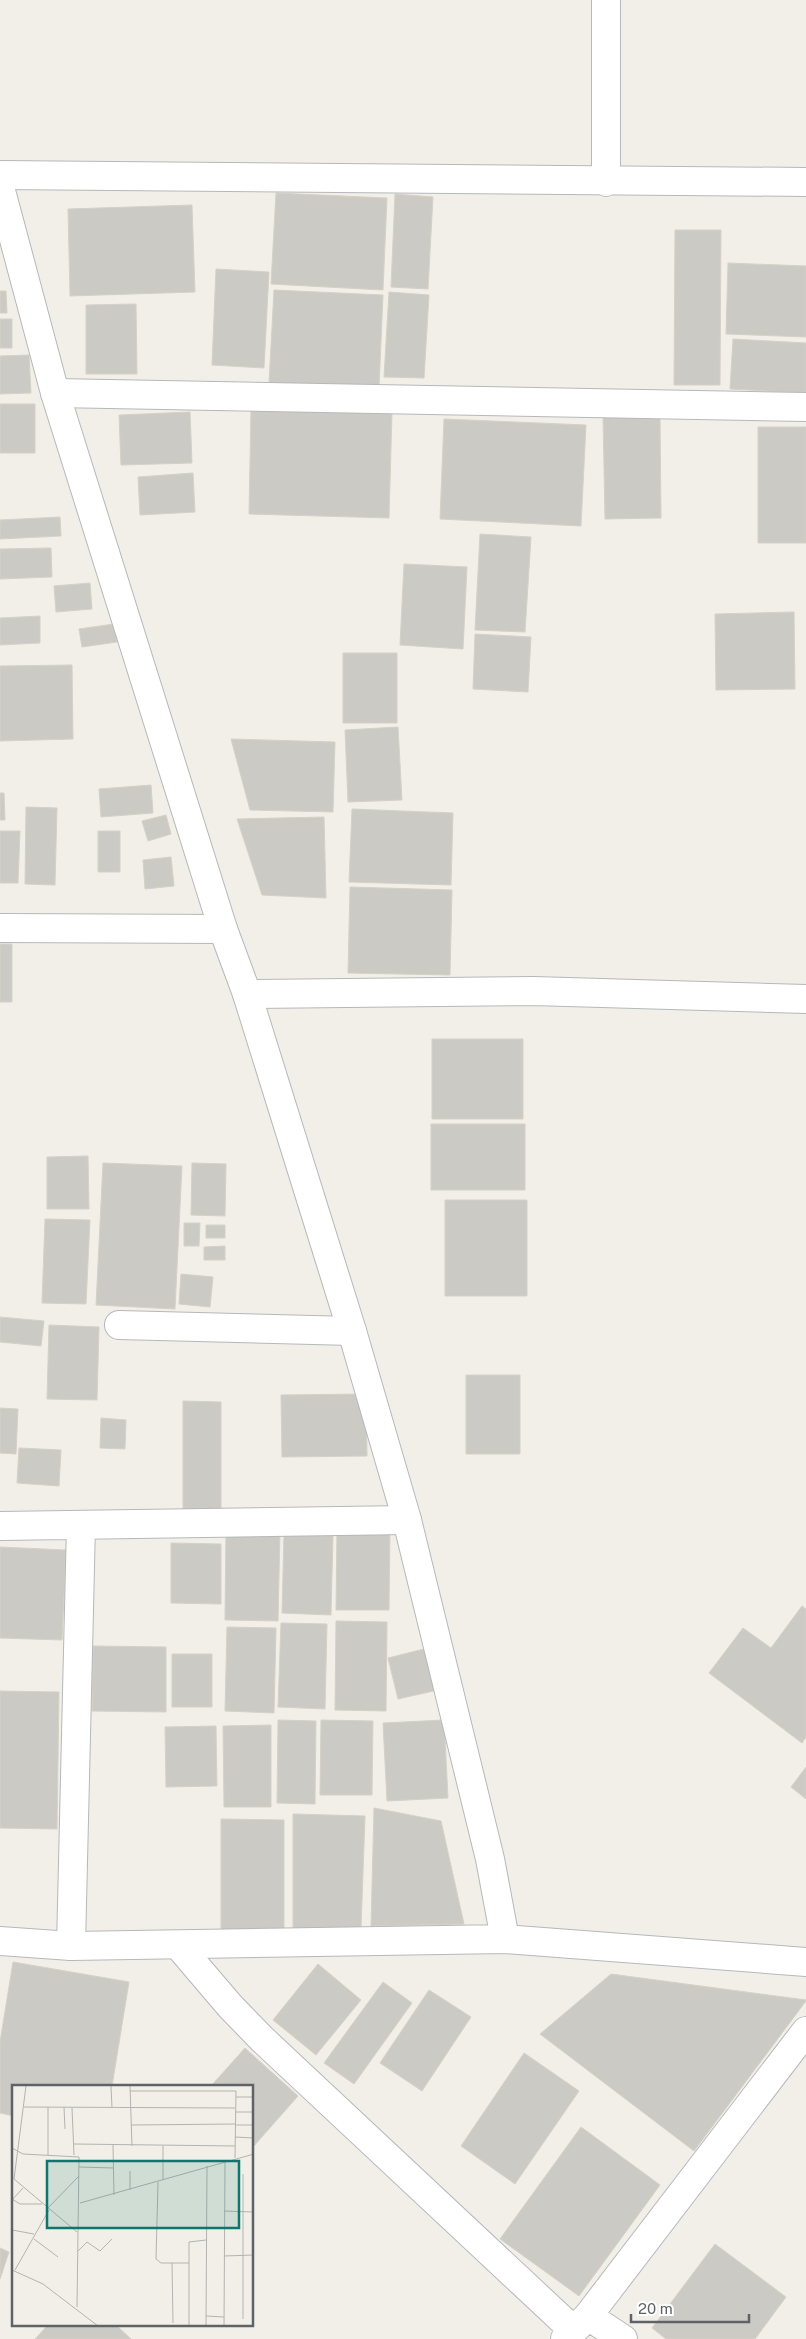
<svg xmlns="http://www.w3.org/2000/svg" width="806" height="2339" font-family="'Public Sans',sans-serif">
<rect width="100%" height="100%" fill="#f1efe8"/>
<path fill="#cccac5" stroke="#d6d1c6" d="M276,193L387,198L383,290L271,284Z
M395,194L433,197L428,289L391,287Z
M192,205L195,292L70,296L68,209Z
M675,230H721L720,385H674Z
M728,263L806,266V337L726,334Z
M216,269L269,272L264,368L212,365Z
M274,290L383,295L379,388L269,383Z
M0,291H6L7,313H0Z
M389,292L429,295L424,378L384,377Z
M136,304L137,374H86V305Z
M0,319H12V348H0Z
M733,339L806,343V393L730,389Z
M29,355L31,393L0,394V356Z
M0,404H35V453H0Z
M251,409L392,413L389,518L249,514Z
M190,412L192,463L121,465L119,415Z
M660,415L661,518L605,519L603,416Z
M444,419L586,425L581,526L440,519Z
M758,427H806V543H758Z
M193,473L195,512L140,515L138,477Z
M60,517L61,536L0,539V520Z
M480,534L531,537L525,632L475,630Z
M51,548L52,577L0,579V549Z
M404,564L467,567L463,649L400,645Z
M90,583L92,609L56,612L54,586Z
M794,612L795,689L716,690L715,614Z
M40,616V643L0,645V618Z
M114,624L117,642L82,647L79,629Z
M475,634L531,637L528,692L473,689Z
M343,653H397V723H343Z
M72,665L73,739L0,741V666Z
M398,727L402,800L348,802L345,730Z
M231,739L335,742L333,812L250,810Z
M151,785L153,813L101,817L99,789Z
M0,793H4L5,820H0Z
M26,807L57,808L55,885L25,884Z
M352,809L453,813L451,885L349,882Z
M166,815L171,834L148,841L142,821Z
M324,817L326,898L262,895L237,819Z
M0,831H20L18,883H0Z
M98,831H120V872H98Z
M171,857L174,886L145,889L143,860Z
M350,887L452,890L450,975L348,973Z
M0,944H12V1002H0Z
M432,1039H523V1119H432Z
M431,1124H525V1190H431Z
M88,1156L89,1209H47V1157Z
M103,1163L182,1166L175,1309L96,1305Z
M192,1163L226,1164L225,1216L191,1215Z
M445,1200H527V1296H445Z
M45,1219L90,1220L86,1304L42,1303Z
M184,1223H200L199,1246H184Z
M206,1225H225V1238H206Z
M225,1246V1260H204V1247Z
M181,1274L213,1277L210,1307L179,1304Z
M0,1317L44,1321L41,1346L0,1342Z
M49,1325L99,1327L97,1400L47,1399Z
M466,1375H520V1454H466Z
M366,1394L367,1456L282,1457L281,1395Z
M183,1401L221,1402V1510H183Z
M0,1408L18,1409L16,1454L0,1453Z
M101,1418L126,1420L125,1449L100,1448Z
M19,1448L61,1450L59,1486L17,1483Z
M337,1527L390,1528L389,1610H336Z
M226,1530L280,1531L278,1621L225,1620Z
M284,1533L333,1534L331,1615L282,1613Z
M171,1543L221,1544V1604L171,1603Z
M0,1547L66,1550L62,1640L0,1638Z
M802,1606L806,1609V1737L802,1743L709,1673L743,1628L771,1648Z
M336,1621L387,1622L386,1711L335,1710Z
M281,1623L327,1624L325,1709L278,1707Z
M227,1627L276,1628L274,1713L225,1711Z
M93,1646L166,1647V1712L92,1711Z
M428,1648L438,1690L398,1699L388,1658Z
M172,1654H212V1707H172Z
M0,1691L59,1692L57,1829L0,1828Z
M278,1720L316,1721L315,1804L277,1803Z
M321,1720L373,1721L372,1795H320Z
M444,1720L448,1798L387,1801L383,1723Z
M271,1725V1807H224L223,1726Z
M216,1726L217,1786L166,1787L165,1727Z
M806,1767V1799L791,1787Z
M374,1808L441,1821L464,1924L371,1926Z
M293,1814L365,1816L361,1928L293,1929Z
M221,1819L284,1820V1935L221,1934Z
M13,1962L129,1982L112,2086H14V2116L0,2113V2042Z
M318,1964L361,2000L316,2055L273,2020Z
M611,1974L806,2000V2001L694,2151L540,2034Z
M383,1982L412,2003L354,2084L324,2063Z
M429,1990L471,2017L422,2091L380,2063Z
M245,2048L298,2096L253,2147L252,2086H211Z
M524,2053L579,2091L515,2184L461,2146Z
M581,2127L660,2185L579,2296L500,2239Z
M715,2244L786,2297L755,2339H666L652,2328Z
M0,2248L9,2252L0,2279Z
M48,2325H116L131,2339H35Z"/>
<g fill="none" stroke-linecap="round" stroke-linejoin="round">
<g stroke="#b5b8bc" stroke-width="30">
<path id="minor" d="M0,175L806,182
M606,182V0
M55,393L806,407
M0,928L223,929
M247,994L533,991L806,999
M119,1325L352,1331
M0,1526L407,1520
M178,1945L230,2006L262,2039L573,2330
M71,1946L81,1525
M588,2316L623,2339
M565,2339L588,2316L806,2031"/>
</g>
<g stroke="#b5b8bc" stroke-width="30">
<path id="tertiary" d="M0,187L55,393L223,929L247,994L352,1331L407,1520L490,1859L505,1939
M0,1941L71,1946L505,1939L806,1962"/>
</g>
<use href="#minor" stroke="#fff" stroke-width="28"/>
<use href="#tertiary" stroke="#fff" stroke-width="28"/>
</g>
<g transform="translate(12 2085)">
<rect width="241" height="241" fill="#f1efe8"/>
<path fill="none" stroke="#b3b3b1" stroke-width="1" d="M14,1L2,94L65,147M99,1L100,23M118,1L120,61M118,6H224L223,73M224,12H242M12,22L223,23M36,22V70M52,22L53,44M60,23L62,70M223,27H242M119,40L223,39M223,40H242M223,52L242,53M62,59L223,61M101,60L102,110M0,63L11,69L67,72L65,222M67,82L102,83M151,95V61M146,97L144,174L149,178H177M118,105V86M0,114L8,119H30M0,115L11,103M68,118L242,69M35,124L67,91M212,126L242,127M0,145L22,149M22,154L46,172M66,166L75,157L88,166L100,154M212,171L242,170M160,178L161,238M0,185L31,199L86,241M3,185L37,125M194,231L212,232M231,234V89M177,241V157L194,155M194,241L195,81M212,241L213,76"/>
<path fill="#0f766e" fill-opacity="0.15" stroke="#0f766e" stroke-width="2.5" d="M35,76H227V143H35Z"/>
<rect width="241" height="241" fill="none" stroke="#5f6368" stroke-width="2.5"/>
</g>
<path d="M631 2314v8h118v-8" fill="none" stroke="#5f6368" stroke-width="2.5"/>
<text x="638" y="2314" font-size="15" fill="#5f6368" stroke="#ffffff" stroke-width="4" paint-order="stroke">20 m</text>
</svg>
